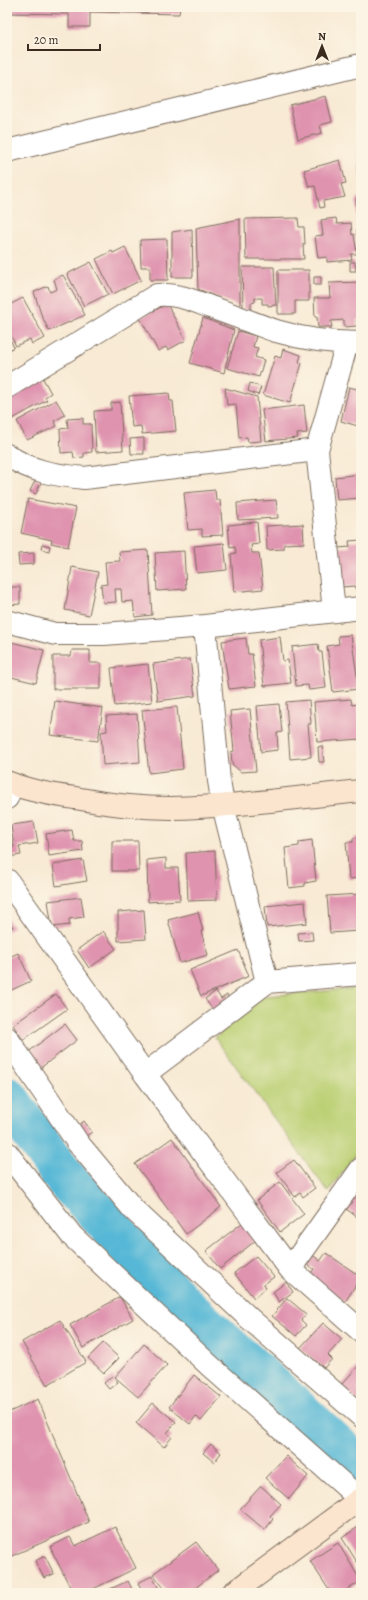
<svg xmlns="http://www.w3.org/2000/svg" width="368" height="1600" font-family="Alegreya,serif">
<rect width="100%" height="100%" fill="#fcf5e5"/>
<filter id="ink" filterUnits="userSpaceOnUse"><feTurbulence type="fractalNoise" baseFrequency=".025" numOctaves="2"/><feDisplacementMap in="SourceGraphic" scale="8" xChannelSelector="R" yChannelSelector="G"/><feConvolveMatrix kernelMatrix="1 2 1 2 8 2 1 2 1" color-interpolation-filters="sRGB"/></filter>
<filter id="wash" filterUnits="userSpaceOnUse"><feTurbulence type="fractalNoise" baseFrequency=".012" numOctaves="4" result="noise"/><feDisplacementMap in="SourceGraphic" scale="16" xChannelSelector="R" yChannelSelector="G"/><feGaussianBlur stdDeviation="0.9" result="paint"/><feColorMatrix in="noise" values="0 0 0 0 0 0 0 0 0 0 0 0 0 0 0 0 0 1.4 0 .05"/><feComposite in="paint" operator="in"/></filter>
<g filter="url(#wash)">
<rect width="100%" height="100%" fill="#f8ead4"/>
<path fill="#bbd074" stroke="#7b7d49" d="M361,988V1147L328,1192L215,1038L265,996Z"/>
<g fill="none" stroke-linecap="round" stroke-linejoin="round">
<path stroke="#57b8d6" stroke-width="43" d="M7,1098L64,1177L187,1309L361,1468"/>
</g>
<g id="blocks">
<path fill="#df93af" d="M7,7H180L179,14L90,12V27H69V14L7,13Z
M326,96L332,122L320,125L322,133L298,139L290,105Z
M358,144H361V179L360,180Z
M340,160L346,183L341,184L345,197L323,201L324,207L320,208L315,186L309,187L304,170Z
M356,198H361V238H357Z
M298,218L299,227H304L305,244H303L304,259H246L245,219Z
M336,218L337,224L351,223L352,235L354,234L357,254H351L352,260L327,262V257L318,258L315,236L323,235L321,220Z
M240,219V307L198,289L196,228Z
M192,229L193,277H172V232Z
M167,239L168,280H150V267H141L140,240Z
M125,247L141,280L113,294L96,259L112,251L113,253Z
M91,262L108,294L84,306L67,274Z
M350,262H355L356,271H350Z
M242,267H274L276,305L268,306V304H262V298H255V302L251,303V309H243Z
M278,270H309V301H295V314H278Z
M63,275L85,315L49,331L41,314L34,292L48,286L50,292L57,289L54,279Z
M314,277H321V285H314Z
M361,282V319L357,320V326L344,327V320L331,321L332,327H318L317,317H315L314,298H330L329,283Z
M23,298L45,338L32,344L30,339L16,346L7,328V306Z
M167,304L186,340L168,350L166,347L158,351L140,318Z
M203,318L234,330L224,373L190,363Z
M238,331L256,336L253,347L258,348L255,357L264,360L259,377L227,368Z
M7,335L14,347L7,351Z
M283,349L301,355L299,362L302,363L290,403L263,395L275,356L281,358Z
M41,375L51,393L45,397L47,400L7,422V390Z
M250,383L261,387L258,395L248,391Z
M349,387L361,390V427L341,421Z
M225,388L257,397L261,441L248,442L247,437L239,438L236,404L227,405Z
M169,393L170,401H173L176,431L142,434L141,426L132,427L129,396Z
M56,400L65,415L54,421L57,426L27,440L17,421Z
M120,402L123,450L96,452L94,411L111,410V403Z
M304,405L307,433L297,434L298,438L266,441L262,410Z
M83,418V424H91L92,452L84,453V457L74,458L73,452L61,453L60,429L68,428L67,419Z
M144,438V454H131L130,439Z
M361,474V498L337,500L335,477Z
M36,479L41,482L36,494L30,491Z
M215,490L216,500H220L223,535L202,536V529L188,530L184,493Z
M28,499L76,508L68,547L51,543L52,540L21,533Z
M276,500L278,518L238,520L237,503Z
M257,522L259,544L251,545L252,553H259L263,589L234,592L231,554L236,553L235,547L230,548L228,525Z
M303,524L304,543L284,544V549L267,550L266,526Z
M361,540V590H356L355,586L342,587L338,548L350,547L349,541Z
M224,543L227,570L197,573L194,546Z
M42,544L50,546L49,551L41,549Z
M148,550L152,615L135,617L133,601L122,602L121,589H115L116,602L103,603L101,585L107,584L105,562L120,561L119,552Z
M184,551L186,589L157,591L155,553Z
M34,553V564L19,565L18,554Z
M72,567L98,572L89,615L65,610Z
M7,587H20V604L7,605Z
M351,635L359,689L333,692L327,646L339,644L338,636Z
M280,637L283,661L288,660L291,683L264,686L259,640Z
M246,638L248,654H252L256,686L229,689L222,641Z
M7,641L44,650L36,683L7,676Z
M318,644L319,652H322L326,688L309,690L308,685L296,686L292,647Z
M72,650H90V663H101V689H53V656H71Z
M190,659L195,696L158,701L153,664Z
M148,664L152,702L115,706L111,668Z
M351,699L352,705L358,704L361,739L317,742L314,702Z
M309,700L311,724H308L311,757L290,759L286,702Z
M55,701L103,708L98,741L50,735Z
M279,704L282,732L277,733L278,750L261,752L257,706Z
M177,707L183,769L149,773L142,710Z
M250,709L256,771L241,772L232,764L231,752L234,751L230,711Z
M137,714L140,762L103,765L101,732L107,731L106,716Z
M322,746L324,762H319L318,747Z
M34,822L38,843L19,846L21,855L7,857V848L14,847L11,825Z
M72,830L74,841H82L83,851L49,856L46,834Z
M361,837V878L349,879L346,842H353V838Z
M312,840L316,881L305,883V886L289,888L285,848L299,846V842Z
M112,841H138L139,871H112Z
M215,851L217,900L188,901L186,853Z
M166,858V868H178L180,900L148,902L147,860Z
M83,860L87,881L56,886L53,865Z
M361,894V923H359V931L330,933L327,896Z
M81,897L84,917L69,919L70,925L52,927L48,901Z
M305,902L307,923L267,927L265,906Z
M144,910L146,939L118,941V912Z
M198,912L203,931H201L208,955L180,963L168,920Z
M7,918L13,927L7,932Z
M103,931L116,949L89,968L77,950Z
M312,932L313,940L299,941L298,933Z
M238,950L249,976L201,996L190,970Z
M18,953L31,981L7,992V958Z
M216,991L221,999L227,995L229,999L213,1010L205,999Z
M56,994L67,1009L23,1040L13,1025Z
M65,1024L77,1040L39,1069L27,1053Z
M84,1121L92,1132L86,1136L79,1125Z
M172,1138L221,1207L186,1234L135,1164Z
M294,1160L315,1188L303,1197L300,1193L295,1197L277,1172Z
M280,1182L304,1214L280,1232L257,1200Z
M356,1192L361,1196V1220L345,1208Z
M242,1223L255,1241L220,1269L206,1251Z
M309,1252L320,1261L326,1253L361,1277L345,1302L308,1277L314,1269L302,1261Z
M256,1256L274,1277L264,1284L266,1288L254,1298L234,1273Z
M286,1282L293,1292L279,1302L273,1292Z
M120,1297L133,1319L83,1348L70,1325Z
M287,1298L306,1314L301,1320L306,1325L296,1336L272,1316Z
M60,1320L86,1362L47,1385L22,1342Z
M323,1323L342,1339L328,1355L332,1359L324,1368L300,1348Z
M103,1343L119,1358L104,1373L88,1358Z
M144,1344L167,1365L138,1397L115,1377Z
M361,1363V1397L358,1401L341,1385Z
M194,1375L221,1397L201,1421L196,1416L190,1424L169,1407Z
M112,1376L118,1382L109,1389L104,1383Z
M38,1399L89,1522L7,1558V1413Z
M153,1403L176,1422L167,1433L172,1437L164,1447L136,1423Z
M211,1444L221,1453L214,1462L203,1453Z
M286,1456L308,1476L289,1499L265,1478Z
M261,1486L281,1504L270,1516L273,1519L265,1530L240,1509Z
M361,1525V1560L357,1562L342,1538Z
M115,1527L136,1568L85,1593H73L50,1547L70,1537L75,1546Z
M196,1542L218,1570L189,1593H168L153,1574Z
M338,1543L361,1581L342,1593H331L310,1561Z
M45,1556L54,1574L44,1578L35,1561Z
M152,1576L161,1593H144L138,1583Z
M128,1581L134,1593H101Z"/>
</g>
</g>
<g filter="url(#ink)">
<use href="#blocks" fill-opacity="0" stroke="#7d6d5e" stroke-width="1"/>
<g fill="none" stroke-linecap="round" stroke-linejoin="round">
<g stroke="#7d6d5e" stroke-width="24">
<path id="street" d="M7,151L361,65
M7,387L157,295C177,293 194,301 213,308C234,315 255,324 276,331C303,339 333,343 361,343
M7,455C32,472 55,475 84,478L317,450
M334,611L317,450L347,343
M7,621L55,634H104L205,626L361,608
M205,626L219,781L223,805L267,982
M7,798L12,784
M7,880L145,1074L267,982L361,974
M7,1038L78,1143L133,1209L250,1319L361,1416
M145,1074L290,1269L361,1331
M7,1153L72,1236L210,1366L361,1500
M290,1269L361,1169"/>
</g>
<g stroke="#7d6d5e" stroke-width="24">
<path id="secondary" d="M7,782C28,791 53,795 75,798C106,804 139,808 171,808C234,807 298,797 361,791
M233,1593L360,1499"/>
</g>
<use href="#street" stroke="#fff" stroke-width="22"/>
<use href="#secondary" stroke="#fbe5cf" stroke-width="22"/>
</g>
</g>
<rect width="368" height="1600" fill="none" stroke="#fcf5e5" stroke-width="24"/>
<g transform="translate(322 46)" stroke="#fcf5e5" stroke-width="3" paint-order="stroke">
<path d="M0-3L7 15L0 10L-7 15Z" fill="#3b2a1e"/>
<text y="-6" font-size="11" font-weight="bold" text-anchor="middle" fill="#3b2a1e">N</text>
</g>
<path d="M28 44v6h72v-6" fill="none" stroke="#3b2a1e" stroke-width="2"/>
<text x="34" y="44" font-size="12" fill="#3b2a1e" stroke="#fcf5e5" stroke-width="3" paint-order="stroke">20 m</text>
</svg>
